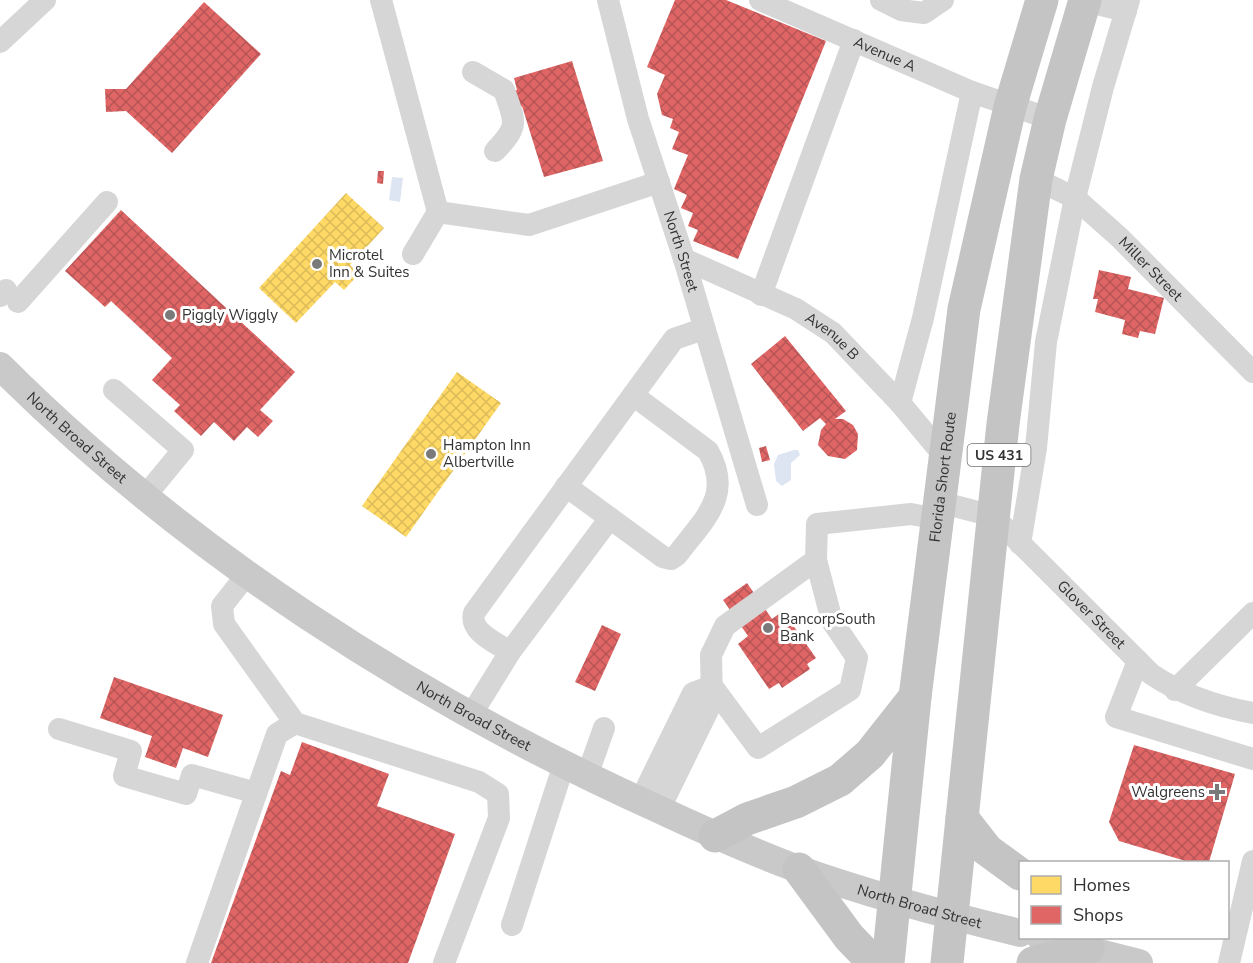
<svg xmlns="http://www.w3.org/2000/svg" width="1253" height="963" font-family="'Nunito Sans',sans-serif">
<defs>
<pattern id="homes-cross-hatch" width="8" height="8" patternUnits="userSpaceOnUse" patternTransform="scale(1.5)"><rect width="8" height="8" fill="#ffd966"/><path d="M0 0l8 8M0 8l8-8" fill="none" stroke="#dbbb59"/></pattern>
<pattern id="shops-cross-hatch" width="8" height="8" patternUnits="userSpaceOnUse" patternTransform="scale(1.5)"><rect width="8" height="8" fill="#e06666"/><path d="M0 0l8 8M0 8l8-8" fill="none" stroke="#b65555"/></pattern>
</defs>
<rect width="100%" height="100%" fill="#fff"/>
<path fill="#dde5f2" d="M392,177L403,178L400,202L389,200Z
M794,450H798L800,455L791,463V480L782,486L776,481L774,464L778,455Z"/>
<path fill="url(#homes-cross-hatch)" d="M346,193L384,228L350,265L359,274L344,290L335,282L296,323L259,288Z
M457,372L501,403L406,537L362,506Z"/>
<path fill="url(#shops-cross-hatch)" d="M675,0H726L826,41L738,259L693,241L698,230L688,226L693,213L681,208L687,195L674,189L688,155L672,149L679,132L670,128L673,119L662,115L657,94L665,75L647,67Z
M204,2L261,54L172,153L126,111L106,112L105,89H126Z
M572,61L603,161L544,177L522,106L504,112L499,95L517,90L514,78Z
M378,171H384L383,184L377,183Z
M121,210L295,372L260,410L273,421L258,437L247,427L234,441L214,422L201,436L174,411L180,405L152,380L172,358L111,301L105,307L65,271Z
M1099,270L1131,277L1128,289L1164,298L1155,334L1140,331L1138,338L1122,334L1125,320L1095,312L1098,299H1093Z
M785,336L846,411L835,419H843L853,425L858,434L857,450L845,459L828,456L818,445L821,430L826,424L820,418L803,431L751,364Z
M766,446L770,460L762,462L759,448Z
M747,583L772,619L783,611L816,658L807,664L810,669L782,688L779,683L769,689L738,644L748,636L723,600Z
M602,625L621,634L595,691L575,682Z
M114,677L223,715L208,757L183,748L176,768L145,757L152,736L100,718Z
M302,742L389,774L377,806L455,834L408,963H211L281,771L290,775Z
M1134,745L1235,774L1209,862H1189L1119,841L1109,822Z"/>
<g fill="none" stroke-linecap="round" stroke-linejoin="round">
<g stroke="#d6d6d6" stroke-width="22">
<path d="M381,0L438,212L413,254"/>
<path id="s1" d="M608,0L638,119L684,259L757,505"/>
<path id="s2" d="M760,0L972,92L1050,119"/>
<path d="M881,0L901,10L924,13L943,0"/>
<path d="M1085,1L1126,11"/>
<path d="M0,42L45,0"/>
<path d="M473,72L504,90C515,122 520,125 495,151"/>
<path id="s3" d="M1036,179L1075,198L1119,237L1253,372"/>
<path d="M438,212L529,225L659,182"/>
<path id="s4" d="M684,259L796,309L833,333L900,403L945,457"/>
<path d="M761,295L854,40"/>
<path d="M0,296L6,290"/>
<path d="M18,302L107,202"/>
<path d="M114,390L183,450L146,495"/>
<path d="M900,403L923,318L972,92"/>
<path d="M566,486L663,557L671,559L677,555C703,520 734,496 708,451L633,395"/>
<path id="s5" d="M939,502L993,516L1151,674C1182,695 1215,706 1253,713"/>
<path d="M1020,544L1036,448L1046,342L1075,198L1103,87L1129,0"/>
<path d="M248,573L222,606L224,624L295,723L479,782L498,794L499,818L444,963"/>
<path d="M510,652C497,643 469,632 474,613L674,339L703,329"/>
<path d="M1138,661L1116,717L1253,759"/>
<path d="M712,686L758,748L850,690L857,658L832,621L816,560L817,524L911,514L937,519"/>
<path d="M1175,690L1253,613"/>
<path d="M471,715L510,652L610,518"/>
<path d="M59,729L131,751L124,776L186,794L192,775L256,793"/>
<path d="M587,776L604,728"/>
<path d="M640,801L693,693L712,686"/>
<path d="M659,810L712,702L711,655L725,626L816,560"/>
<path d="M512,925L564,764"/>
<path d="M197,963L277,734L295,723"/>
<path d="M1229,963L1253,861"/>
</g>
<g stroke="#c9c9c9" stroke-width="28">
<path id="s6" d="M0,366C187,553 417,700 656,808C703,830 750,851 798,869C871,895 946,915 1020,933"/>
<path d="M1041,938L1139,963"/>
</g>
<g stroke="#c4c4c4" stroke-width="33">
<path d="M962,818L987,850L1020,874"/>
<path d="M715,836L747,819L796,802L840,780L870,754L915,697"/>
<path d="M799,869L849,937L874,963"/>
<path id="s7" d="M888,963L915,697L964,309L1010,107L1042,0"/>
<path d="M947,963L1003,424L1036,179L1050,119L1085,0"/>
<path d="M1033,963L1088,949"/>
</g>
</g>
<g fill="#7a7a7a" stroke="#fff" stroke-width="2">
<circle cx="317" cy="264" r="6"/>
<circle cx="170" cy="315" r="6"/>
<circle cx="431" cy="454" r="6"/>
<circle cx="768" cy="628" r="6"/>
<path d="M1214 783h6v6h6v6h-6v6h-6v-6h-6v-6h6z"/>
</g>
<g text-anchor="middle" stroke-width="6" stroke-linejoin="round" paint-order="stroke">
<rect fill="#fff" stroke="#707070" stroke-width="1.5" x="967.5" y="444" width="63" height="22" rx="4.5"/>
<g font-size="14" font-weight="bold" fill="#323232">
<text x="999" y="460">US 431</text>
</g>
<g font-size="15" fill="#323232" stroke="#fff">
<text dy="5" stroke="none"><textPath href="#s2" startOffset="136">Avenue A</textPath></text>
<text dy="5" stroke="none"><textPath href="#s1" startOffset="262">North Street</textPath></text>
<text dy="5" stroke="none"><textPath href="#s3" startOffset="147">Miller Street</textPath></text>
<text dy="5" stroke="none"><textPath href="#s4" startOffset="168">Avenue B</textPath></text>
<text dy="5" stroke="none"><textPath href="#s6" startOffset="105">North Broad Street</textPath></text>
<text dy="5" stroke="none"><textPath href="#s7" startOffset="489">Florida Short Route</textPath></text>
<text dy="5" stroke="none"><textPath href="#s5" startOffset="195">Glover Street</textPath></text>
<text dy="5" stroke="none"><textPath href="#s6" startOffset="591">North Broad Street</textPath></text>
<text dy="5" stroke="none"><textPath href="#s6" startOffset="1077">North Broad Street</textPath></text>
</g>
<g font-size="15" fill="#323232" stroke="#fff" text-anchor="start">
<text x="329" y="260">Microtel<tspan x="329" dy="17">Inn &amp; Suites</tspan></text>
<text x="182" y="320">Piggly Wiggly</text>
<text x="443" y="450">Hampton Inn<tspan x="443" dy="17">Albertville</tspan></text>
<text x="780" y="624">BancorpSouth<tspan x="780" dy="17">Bank</tspan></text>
<text x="1205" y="797" text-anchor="end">Walgreens</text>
</g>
</g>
<rect x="1019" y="861" width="210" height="78" fill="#ffffff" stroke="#adadad" stroke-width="1.5"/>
<rect x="1031" y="876" width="30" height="18" fill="#ffd966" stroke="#adadad" stroke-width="1.5"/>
<text x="1073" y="891" font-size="18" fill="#323232">Homes</text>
<rect x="1031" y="906" width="30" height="18" fill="#e06666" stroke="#adadad" stroke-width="1.5"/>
<text x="1073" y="921" font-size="18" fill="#323232">Shops</text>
</svg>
